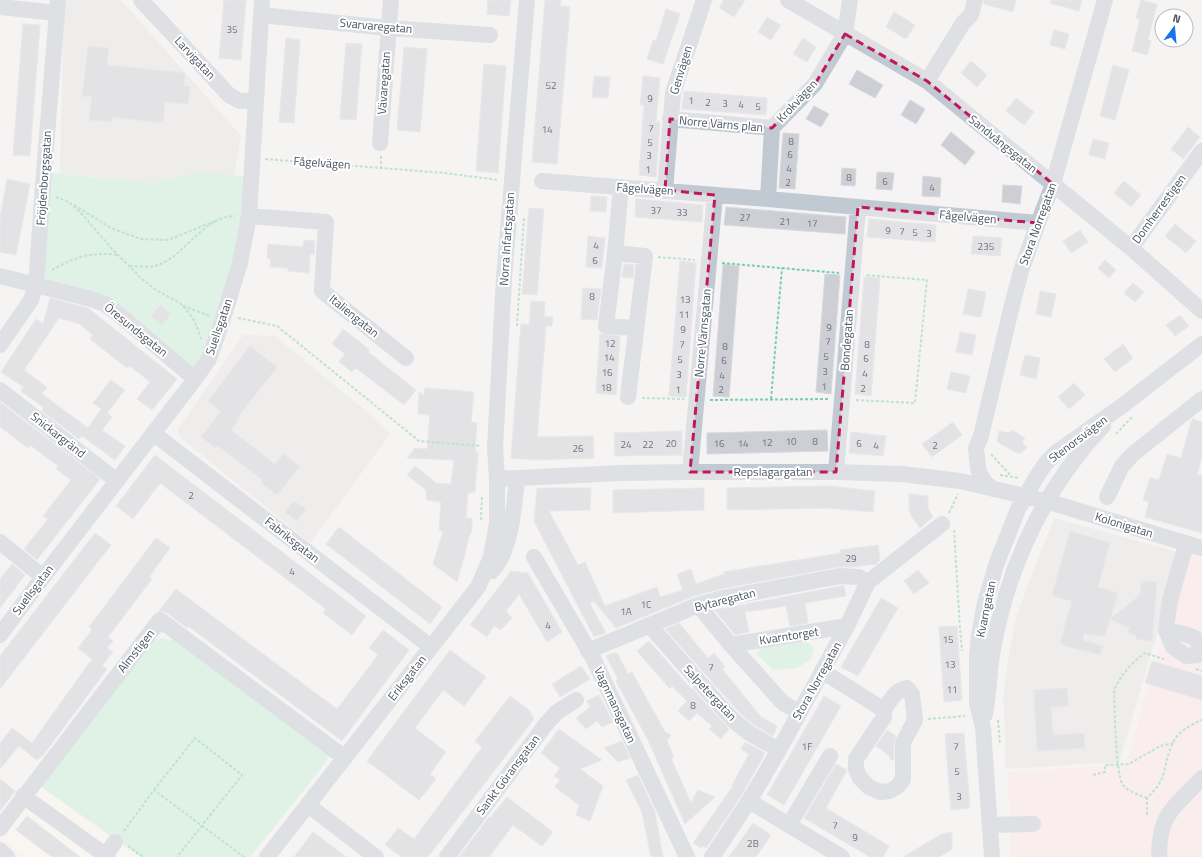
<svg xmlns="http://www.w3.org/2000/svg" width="1202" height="857" font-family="'Titillium Web',sans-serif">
<rect width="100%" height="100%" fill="#f5f3f3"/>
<path fill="#fdf9ef" d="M40,787L138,857H25L7,840L5,836Z"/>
<path fill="#e6e4e5" d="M64,0H121L241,136L234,176L198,172L155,183L60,173Z
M243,335L275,336L368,413L390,434L310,543L180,437L178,429Z
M1054,518L1181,553L1119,762L1005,769V730L1003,697L1008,660L1017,614Z"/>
<path fill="#fce8e6" d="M1196,555L1202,557V857H1011L1008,772L1126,765L1185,560Z"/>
<path fill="#c3f1d5" d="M44,172L155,183L198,172L250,177L249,216L195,379L117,313L36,285Z
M159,638L174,640L331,754L320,770L250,857H141L40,786L147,643Z
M806,640L814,648L811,660L796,668L773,670L757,654L761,648Z"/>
<path fill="#cdcfd5" stroke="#d7d9de" d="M224,0H246L241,60L219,58Z
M488,0H511L509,16L487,14Z
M545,0H561L560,6L570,7L557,164L532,162Z
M724,0H745L734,17L719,8Z
M984,0H1016L1013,12L984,4Z
M1051,0H1082L1079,11L1050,3Z
M1141,0L1157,4L1148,40L1151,41L1147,55L1132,51L1140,19L1136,18Z
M666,9L680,14L663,64L647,59L653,40L656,41Z
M894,12L915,25L906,39L886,27Z
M767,17L781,25L771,40L758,32Z
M23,24L40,25L30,156L13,155Z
M1054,30L1069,34L1065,49L1050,45Z
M286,38L300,40L294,123L279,122Z
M803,38L816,47L807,62L793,54Z
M346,43L362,44L356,120L340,119Z
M88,46L109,48L107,65L185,73L184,86L190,87L188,104L165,102L163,123L112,117V122L89,120L92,97L82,96Z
M404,47L427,49L420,132L397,130Z
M971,61L987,75L977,87L961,73Z
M484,64L506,66L498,173L476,171Z
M1113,65L1129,70L1115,120L1100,116Z
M857,70L883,85L875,98L849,84Z
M594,76L610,77L608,98L592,97Z
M643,76L660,78L656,122H660L656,177L639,175L644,105H640Z
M684,91L767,98L766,115L682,109Z
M1016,98L1034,112L1024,125L1006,111Z
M910,100L925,109L916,124L901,115Z
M814,106L829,114L821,127L806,119Z
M1188,127L1200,137L1183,159L1171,149Z
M951,132L975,152L965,165L941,145Z
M783,133L799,134L795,189L779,188Z
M1093,139L1109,143L1105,159L1089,155Z
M842,168L856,169L855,186L841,185Z
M877,172L894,173L892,190L876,189Z
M923,176L941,178L940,197L922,196Z
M7,179L30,184L16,255L0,252V219Z
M1124,181L1141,195L1131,207L1114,193Z
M1003,185L1022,186L1020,204L1002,202Z
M591,196L607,197L606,212L590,211Z
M636,199L703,205L702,222L635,217Z
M726,207L846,217L845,234L724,225Z
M529,208L544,209L537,295L522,294Z
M869,219L936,225L935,242L867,237Z
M1175,224L1196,241L1186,253L1165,236Z
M1080,230L1088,242L1071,253L1063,241Z
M588,236L605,238L602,268L586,267Z
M973,236L1002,238L1000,256L971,254Z
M304,240L315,241L314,255L310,254L309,273L288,271V268L270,267L271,259L267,258L268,244L303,247Z
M1105,260L1116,270L1109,278L1098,268Z
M680,261L696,263L686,397L669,396Z
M624,264L634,265L633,278L622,277Z
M723,264L739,266L729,397L713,396Z
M825,274L840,275L831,394L816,392Z
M864,277L880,278L871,396L855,394Z
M1133,283L1144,292L1135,302L1124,293Z
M583,288L601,289L597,320L581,319Z
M968,289L986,292L981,317L963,314Z
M1040,291L1056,294L1051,317L1036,314Z
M50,298L88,308L177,379L152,410L137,399L150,382L130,366L127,368L90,339L93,335L80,324L59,318L24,370L47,387L42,394L88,428L101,409L93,403L111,380L125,390L107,413L112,417L102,430L125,446L115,460L82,436L79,439L42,411L44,408L21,391L24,387L1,372L36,319L43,324Z
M531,301L545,302L544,316L553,317L552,326H546L537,437L593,436L594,458L536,460L511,458L521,324L529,325Z
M160,305L171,314L162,325L151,316Z
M1180,315L1189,326L1175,336L1166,325Z
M343,329L370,350L368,352L416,390L404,405L356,368L352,372L339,362L345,354L332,344Z
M960,332L976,335L972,355L956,352Z
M600,334L620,336L616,395L596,393Z
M1123,344L1133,358L1115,372L1104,359Z
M250,346L277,367L238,417L239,419L231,430L275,464L283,454L300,466L277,495L261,483L263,480L218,446L216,448L201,437L221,411L208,401Z
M1025,355L1040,358L1036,379L1020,375Z
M951,372L970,376L966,393L947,389Z
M1074,383L1085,395L1069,409L1058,397Z
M425,388L474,392L471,422L477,423L475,451L478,452L475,492L468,493L466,518H472V531L469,536L466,550L457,582L433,564L443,532L439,530L441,502L427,500L426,490L407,475L415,466L436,483L451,484L454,460L407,458L415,448L427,449L430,415L418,414L419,392L424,396Z
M0,402L100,479L37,560L24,549L48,519L43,516L71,480L56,469L58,466L30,445L28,448L0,427Z
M1192,419L1202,422V456L1197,475H1202V533L1145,517L1149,502L1143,500L1150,478L1159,480L1167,454L1181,458Z
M953,422L962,435L932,457L922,444Z
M827,430L828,451L707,454V433Z
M1012,430L1025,438L1022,442L1027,448L1019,454L1003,445L997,442L999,431L1010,433Z
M682,431V455L615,456L614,433Z
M851,432L886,436L883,456L849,453Z
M155,455L366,616L352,635L323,613L326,609L160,483L133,519L116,506Z
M829,486L875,491L873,512L829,508L727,510V488Z
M537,488H591L590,510L549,511L578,565L585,562L605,606L657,587L660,597L683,590L677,574L691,569L696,584L724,574V572L841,553L840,550L878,545L880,560L876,564L852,567H838L720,589L694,596L616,628L594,601L590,604L606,633L594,637L534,521Z
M704,488V510L613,513V490Z
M909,494L928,496V508L933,517L920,528L911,516L909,508Z
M294,501L306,509L297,521L285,512Z
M339,527L442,607L430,624L326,544Z
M1070,531L1110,543L1098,587L1118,593L1110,619L1140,595L1141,581L1157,582L1152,641L1136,639V636L1128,632L1130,628L1110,619L1105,636L1084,634L1083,640L1103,646L1100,655L1060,644L1072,601L1052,596Z
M95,533L111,545L0,689V656Z
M156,538L170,548L149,577L152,579L108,637L113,641L107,648L113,652L102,666L107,669L44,754L37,760L19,746L0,769V743L12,728L32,743L92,659L78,648L92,630L89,627Z
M12,564L25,575L0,608V579Z
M918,570L929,583L914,594L904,581Z
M511,571L528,573L562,632L547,642L519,594L506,611L512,618L501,630L494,626L487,637L470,625Z
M841,586H844L846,596L805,603L808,623L790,626L786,606L745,612L749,632L735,635L715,610Z
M176,589L337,709L378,655L369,648L383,630L409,650L342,741L188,626L187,628L166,612L159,611Z
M881,598L898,608L858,676L841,667Z
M679,623L708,658L714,653L725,667L722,669L761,717L777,726L773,736L754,725L739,712L665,629Z
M957,626L962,700L944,702L939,627Z
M649,641L691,689L692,688L729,729L721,739L709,729L712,726L697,713L689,721L678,711L687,701L672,686L670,689L637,651Z
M450,650L486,677L464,706L443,690L415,728L446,752L430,774L436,779L419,800L367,761Z
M613,653H617L628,674L632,672L665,732L671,735L667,741L674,757L671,758L691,803L698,790L715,797L685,824L648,740L616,681L618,679L606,656Z
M1152,661L1202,676V700L1145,683Z
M581,666L590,679L560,697L552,684Z
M1067,688L1068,706L1051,707L1053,735L1084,733L1085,748L1037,751L1034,690Z
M599,695L613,722L602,727L597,721L586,729L576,718L590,707L587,701Z
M510,696L529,710L534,719L428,857H402L385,845L398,828L414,839L482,747L475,741Z
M824,696L841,706L784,805L767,795Z
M559,729L602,760L580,769L603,786L590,821L576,815L579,805L555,787L560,780L554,776L560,768L541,753Z
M887,730L896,736L894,743V760H890V756L876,746Z
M964,733L970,808L951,810L945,734Z
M622,741L630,758L618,762L604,748Z
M745,742L765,753L741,796L706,848L703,846L701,848L693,843L733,786L732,785L749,754L741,749Z
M836,764L847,770L826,808L889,846L883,857H870L804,818Z
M638,775L655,812L663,857H651L642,812L626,780Z
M0,779L15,791L0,811Z
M507,797L553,832L542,846L513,825L489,857H459L489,817L490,818Z
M27,816L80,857H52L16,830Z
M753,823L771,835L756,857H729Z
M313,832L333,847L346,857H294Z
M952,832V849L939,857H903L942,834Z"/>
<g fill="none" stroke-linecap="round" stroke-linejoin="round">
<path stroke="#7ad0a6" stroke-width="2" stroke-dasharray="3 2" stroke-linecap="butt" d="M381,156V168
M265,159L445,173L498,180
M56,197L69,202L82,214L112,249L142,279L156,290L180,303L189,313L195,322L201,339
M74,205L111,228L141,239L168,240L215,221
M658,257L695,260
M722,263L839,273
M130,266C139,266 150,268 158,265C185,256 203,216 235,216
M52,270C72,258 93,251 117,255
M183,306L210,316
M238,318L277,326L419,441L481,446
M517,326L524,217
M642,398L684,399
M771,399L782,268
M710,400L828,399
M856,400L915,403L927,280L865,275
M1116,434L1132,417
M991,454L1011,476
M1000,475L1019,478
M949,513L958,494
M481,520L482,495
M954,530L960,628L962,651
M1196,669L1202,671
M928,719L965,716
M998,720L1000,744
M1093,775L1105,772V765L1129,764L1160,746L1174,743
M154,790L195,738L242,775L177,857
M1147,798C1139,795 1129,792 1123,785C1115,773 1115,708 1114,690C1121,675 1132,662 1145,653L1164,659
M1147,815V798C1153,792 1159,786 1162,778C1167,763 1168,747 1178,735C1185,728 1194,723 1202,720
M124,831L154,790L244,857
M128,846L143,857"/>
<path stroke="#c1cad2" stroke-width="16" d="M141,0L229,95L240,101H255
M788,0L927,81L1131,248L1202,311
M0,7L57,13
M261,15L388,28L490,35
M927,81L963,23L971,15L975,0
M670,119L772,128
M380,143L391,0
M542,181L768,199L1038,223
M621,187L615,253L606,326L636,328
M665,190L673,93L704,0
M768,199L772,128L815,84L845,34L850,0
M249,216L326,222L322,291L406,358
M1131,248L1202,151
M615,253L645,256L628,397
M0,276L91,299L105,304L117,313L195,379
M0,345L31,300L36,285L44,172L58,0
M0,390L117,481
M153,433L431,647
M690,472L715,195
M836,472L858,207
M497,479L621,473L690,472H836L902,474L960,481L1046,501L1202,548
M993,489L986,483L980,475L978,468L976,448L981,436L1012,305L1021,271L1038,223L1053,184L1105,0
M1107,497L1122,466L1133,454L1202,399
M0,542L43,577
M534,557L593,658L687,857
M492,571C512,549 514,507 517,478
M698,605L731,645L783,703L799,712
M650,626L732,719L749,733L779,750
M1166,630L1185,634L1195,638L1200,646L1197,655L1186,656L1173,647L1166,630L1170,600L1186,544
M0,635L43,577L195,379L209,359L221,325L240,263L249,216L262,0
M731,645L847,626
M588,651L698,605L723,598L840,576L858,577L868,582
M822,671L884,710C890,701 895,690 907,688L912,694L915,720L903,743V779L898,786L890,791L880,792L869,787L860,778L856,769V759L884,717V710
M985,715C989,693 989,670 993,649C1008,566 1045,487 1103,426
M23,796L108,857
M749,801L842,857
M308,805L376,857
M789,825L830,756
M990,825L1033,824
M0,828L160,620L345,758
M0,850L7,857
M104,857L115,842
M267,857L478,587L491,557L497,523V479L495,448L504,278L527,0
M447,857L546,724L557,712L576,700
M712,857L749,801L779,750L847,626L868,582L942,524
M992,857L983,728L977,703V656L979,635L985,603L996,565L1018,509L1037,476L1046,463L1058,451L1122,406L1202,344
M1159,857C1159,847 1160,836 1163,826C1168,809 1190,791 1202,778"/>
</g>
<path d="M0 0H1202V857H0ZM845,34L927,81L1053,184L1038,223L858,207L836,472H690L715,195L665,190L670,119L772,128L815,84Z" fill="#f5f3f3" fill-opacity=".55" fill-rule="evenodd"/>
<path fill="none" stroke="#c2185b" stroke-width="3" stroke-dasharray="8 5" stroke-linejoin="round" d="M845,34L927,81L1053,184L1038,223L858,207L836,472H690L715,195L665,190L670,119L772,128L815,84Z"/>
<g text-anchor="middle" stroke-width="4" stroke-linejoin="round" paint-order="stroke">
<g font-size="10" fill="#6b747e">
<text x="232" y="33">35</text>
<text x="551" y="89">52</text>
<text x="650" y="102">9</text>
<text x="691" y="104">1</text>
<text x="708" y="106">2</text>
<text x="725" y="107">3</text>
<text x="741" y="108">4</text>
<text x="758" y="110">5</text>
<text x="651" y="132">7</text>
<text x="547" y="133">14</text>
<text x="791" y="145">8</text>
<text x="650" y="146">5</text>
<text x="790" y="158">6</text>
<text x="649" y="159">3</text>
<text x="789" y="172">4</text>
<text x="648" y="173">1</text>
<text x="849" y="181">8</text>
<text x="885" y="185">6</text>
<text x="788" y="186">2</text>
<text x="932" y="191">4</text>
<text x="656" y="214">37</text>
<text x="682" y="216">33</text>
<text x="745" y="221">27</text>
<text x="785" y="225">21</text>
<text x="812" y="227">17</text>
<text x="888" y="234">9</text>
<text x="902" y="235">7</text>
<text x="915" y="236">5</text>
<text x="929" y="237">3</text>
<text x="596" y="249">4</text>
<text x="986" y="250">235</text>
<text x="595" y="264">6</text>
<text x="592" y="300">8</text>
<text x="685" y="303">13</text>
<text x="684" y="318">11</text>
<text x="829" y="331">9</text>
<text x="683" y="333">9</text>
<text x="828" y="345">7</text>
<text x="610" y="347">12</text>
<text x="682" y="348">7</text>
<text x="867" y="348">8</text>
<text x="725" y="350">8</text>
<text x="826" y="360">5</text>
<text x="609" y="361">14</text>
<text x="866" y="362">6</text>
<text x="680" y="363">5</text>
<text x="724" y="364">6</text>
<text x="825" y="375">3</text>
<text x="607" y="376">16</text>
<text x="865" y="377">4</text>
<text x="679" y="378">3</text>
<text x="722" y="379">4</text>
<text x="824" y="390">1</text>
<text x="606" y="391">18</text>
<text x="863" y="392">2</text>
<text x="678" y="393">1</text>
<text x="721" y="393">2</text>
<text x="791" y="445">10</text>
<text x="815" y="445">8</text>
<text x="767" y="446">12</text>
<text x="671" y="447">20</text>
<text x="719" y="447">16</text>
<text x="743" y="447">14</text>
<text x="859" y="447">6</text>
<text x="626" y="448">24</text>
<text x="648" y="448">22</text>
<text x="876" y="449">4</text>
<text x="935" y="449">2</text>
<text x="578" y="452">26</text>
<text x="191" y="499">2</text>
<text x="851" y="562">29</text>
<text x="292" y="575">4</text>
<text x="646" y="608">1C</text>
<text x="626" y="615">1A</text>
<text x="548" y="629">4</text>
<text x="948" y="643">15</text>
<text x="950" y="668">13</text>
<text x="711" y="671">7</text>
<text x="952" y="693">11</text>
<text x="693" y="709">8</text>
<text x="807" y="750">1F</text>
<text x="956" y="750">7</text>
<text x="957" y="775">5</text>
<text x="959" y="800">3</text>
<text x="835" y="829">7</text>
<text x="855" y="841">9</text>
<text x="753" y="847">2B</text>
</g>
<g font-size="12" fill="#4a5661" stroke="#fff">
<text transform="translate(376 26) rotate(5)" y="4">Svarvaregatan</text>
<text transform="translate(195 58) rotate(47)" y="4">Larvigatan</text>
<text transform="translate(681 70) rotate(-73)" y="4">Genvägen</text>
<text transform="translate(384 83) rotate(-86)" y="4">Vävaregatan</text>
<text transform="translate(797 101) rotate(-47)" y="4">Krokvägen</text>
<text transform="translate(721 124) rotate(5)" y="4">Norre Värns plan</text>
<text transform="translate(1003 144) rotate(39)" y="4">Sandvångsgatan</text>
<text transform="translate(322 163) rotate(4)" y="4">Fågelvägen</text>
<text transform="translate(44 178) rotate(-86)" y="4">Fröjdenborgsgatan</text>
<text transform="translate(645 189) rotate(4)" y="4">Fågelvägen</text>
<text transform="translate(1159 209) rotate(-54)" y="4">Domherrestigen</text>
<text transform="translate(968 217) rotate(5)" y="4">Fågelvägen</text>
<text transform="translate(1038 224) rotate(-70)" y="4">Stora Norregatan</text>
<text transform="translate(507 239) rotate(-86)" y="4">Norra Infartsgatan</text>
<text transform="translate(354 316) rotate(39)" y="4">Italiengatan</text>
<text transform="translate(219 327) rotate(-71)" y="4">Suellsgatan</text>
<text transform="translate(136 330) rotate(39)" y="4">Öresundsgatan</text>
<text transform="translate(703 333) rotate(-85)" y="4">Norre Värnsgatan</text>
<text transform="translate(847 340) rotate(-86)" y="4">Bondegatan</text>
<text transform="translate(58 435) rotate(38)" y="4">Snickargränd</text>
<text transform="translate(1078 439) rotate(-37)" y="4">Stenorsvägen</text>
<text x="773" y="476">Repslagargatan</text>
<text transform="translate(1124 525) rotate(17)" y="4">Kolonigatan</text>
<text transform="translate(292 540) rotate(38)" y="4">Fabriksgatan</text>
<text transform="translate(33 590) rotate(-53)" y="4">Suellsgatan</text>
<text transform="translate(725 600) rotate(-14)" y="4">Bytaregatan</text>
<text transform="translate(986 609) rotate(-78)" y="4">Kvarngatan</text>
<text transform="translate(789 636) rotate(-9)" y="4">Kvarntorget</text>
<text transform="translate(136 651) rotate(-52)" y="4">Almstigen</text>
<text transform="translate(407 678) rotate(-52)" y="4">Eriksgatan</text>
<text transform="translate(817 681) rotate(-61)" y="4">Stora Norregatan</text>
<text transform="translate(710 693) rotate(47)" y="4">Salpetergatan</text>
<text transform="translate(615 705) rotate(65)" y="4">Vagnmansgatan</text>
<text transform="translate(508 775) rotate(-53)" y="4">Sankt Göransgatan</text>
</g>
</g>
<g transform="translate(1174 28) rotate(16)"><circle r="19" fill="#ffffff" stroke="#b7bbc0"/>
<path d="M0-3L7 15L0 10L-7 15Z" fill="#1a73e8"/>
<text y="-6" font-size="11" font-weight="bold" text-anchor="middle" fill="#4a5661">N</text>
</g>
</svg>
